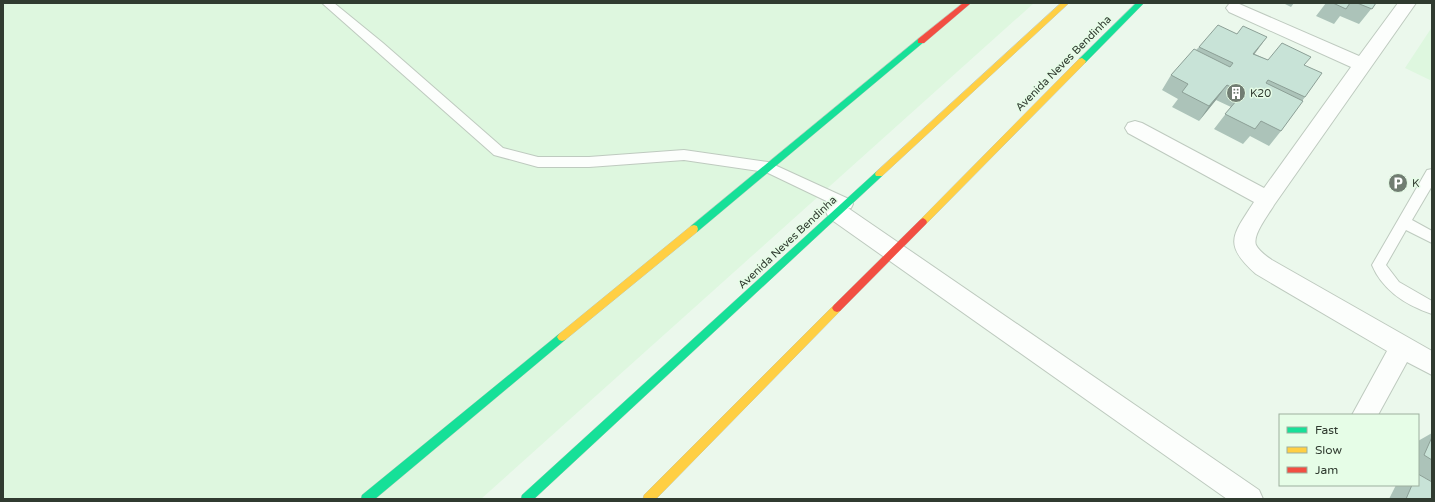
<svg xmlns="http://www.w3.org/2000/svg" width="1435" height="502" font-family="'Varela Round',sans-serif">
<rect width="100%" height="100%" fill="#ebf8ec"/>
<path fill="#def7df" d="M3,3H1034L481,499H3Z
M1432,27V81L1405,68Z"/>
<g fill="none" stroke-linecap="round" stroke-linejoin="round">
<g stroke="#becabf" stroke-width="2">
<path id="lane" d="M322,3H334L383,43L503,148L538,157H589L684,150L768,162L851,200L853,204L851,208L846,209L841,208L766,172L684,160L589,167H538L494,155Z
M1432,169V186L1412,220L1432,231V243L1406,230L1386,265L1399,282L1432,301V314C1406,305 1383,291 1372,265L1427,170Z"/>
</g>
<g stroke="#becabf" stroke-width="2">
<path id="street" d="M1237,3L1359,56L1398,3H1416L1274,205C1269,214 1252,235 1256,245C1259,251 1266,256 1272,260L1432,351V375L1407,362L1378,415H1352L1387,351L1256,274C1222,244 1233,235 1254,202L1128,133L1125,128L1128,123L1135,121L1142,123L1264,188L1351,67L1229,12L1226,8L1229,4Z
M837,204L845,206L1259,490L1263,499H1227L829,218L826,212L829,206Z"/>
</g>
<g stroke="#becabf" stroke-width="1">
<path id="fast" d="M1136,3H1144L1085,63H1079V59Z
M918,39H921L925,41L697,232H691L690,229L691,226Z
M879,171L883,174L882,176L534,499H521L522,495L876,172Z
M562,333L565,334L567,337L565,340L375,499H361L362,495L559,334Z"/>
</g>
<g stroke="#becabf" stroke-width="1">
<path id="slow" d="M1061,3H1069L882,176H876L875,174L876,172Z
M1082,58L1086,61L1085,63L926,224H920L919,222L920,220L1079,59Z
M694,225L697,226L698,229L697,232L565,340L562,341L559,340L557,337L559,334L691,226Z
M837,304L840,305L842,308L840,311L656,499H643L644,495L834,305Z"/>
</g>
<g stroke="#becabf" stroke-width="1">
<path id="jam" d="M963,3H971L924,43H918V39Z
M923,218L926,220L927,222L926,224L840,311L837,312L834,311L832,308L834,305L920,220Z"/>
</g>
<use href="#lane" fill="#fcfefc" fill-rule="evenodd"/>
<use href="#street" fill="#fcfefc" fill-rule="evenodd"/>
<use href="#fast" fill="#16e098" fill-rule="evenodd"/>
<use href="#slow" fill="#ffcf43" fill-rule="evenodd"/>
<use href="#jam" fill="#f24e42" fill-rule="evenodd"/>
</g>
<path fill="#acc3b9" d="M1283,3H1294L1291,7Z
M1326,3H1376L1359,24L1340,16L1334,24L1316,16Z
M1199,47L1255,54L1268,60L1304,65L1305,97L1281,131L1269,146L1250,136L1243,144L1214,129L1231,107L1216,100L1199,121L1172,107L1178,99L1162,90L1171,75Z
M1432,433V482L1418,474V441Z
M1396,485H1418L1432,499H1389Z"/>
<path fill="#8c9f96" d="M1267,37L1256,52L1243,69L1253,54Z
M1227,85L1216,100L1199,121L1209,106Z"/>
<path fill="#c8e3d7" stroke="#8c9f96" d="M1333,3H1350L1346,9Z
M1357,3H1376L1372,9Z
M1218,25L1237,34L1243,26L1267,37L1253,54L1268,60L1282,43L1311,57L1304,65L1322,73L1305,97L1268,80L1266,83L1303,101L1281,131L1261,121L1255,129L1225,114L1243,93L1227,85L1209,106L1182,92L1188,84L1171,75L1194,49L1230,67L1233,63L1199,47Z
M1432,437V460L1424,455Z
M1418,474L1432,482V499H1406L1412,485H1418Z"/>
<defs>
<g id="building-disc" transform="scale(1)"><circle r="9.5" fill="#717d72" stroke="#e6fde7"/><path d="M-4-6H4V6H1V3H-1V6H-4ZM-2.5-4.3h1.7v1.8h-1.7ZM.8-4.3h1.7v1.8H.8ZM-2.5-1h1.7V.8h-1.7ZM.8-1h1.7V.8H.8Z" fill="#fff"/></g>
<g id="parking-disc" transform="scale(1)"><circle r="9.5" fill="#717d72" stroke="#e6fde7"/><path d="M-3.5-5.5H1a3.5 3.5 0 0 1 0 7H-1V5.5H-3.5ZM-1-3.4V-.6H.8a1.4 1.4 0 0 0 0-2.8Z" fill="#fff"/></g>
</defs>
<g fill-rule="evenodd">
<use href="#building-disc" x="1236" y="93"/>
<use href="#parking-disc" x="1398" y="183"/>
</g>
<g text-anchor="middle" stroke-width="3" stroke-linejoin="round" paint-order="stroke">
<g font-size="11" fill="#303b30" stroke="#e6fde7">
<text transform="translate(1063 63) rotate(-45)" y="4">Avenida Neves Bendinha</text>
<text transform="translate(787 242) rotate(-43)" y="4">Avenida Neves Bendinha</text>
</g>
<g font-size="11" fill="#303b30" stroke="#e6fde7" text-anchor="start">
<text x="1250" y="97">K20</text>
<text x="1412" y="187">K</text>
</g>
</g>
<rect width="1435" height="502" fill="none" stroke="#303b30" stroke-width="8"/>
<rect x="1279" y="414" width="140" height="72" fill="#e6fde7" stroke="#9daf9e"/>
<rect x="1287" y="427" width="20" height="6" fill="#16e098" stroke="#9daf9e"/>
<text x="1315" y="434" font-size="12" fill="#303b30">Fast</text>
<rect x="1287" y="447" width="20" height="6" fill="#ffcf43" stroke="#9daf9e"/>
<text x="1315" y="454" font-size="12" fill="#303b30">Slow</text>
<rect x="1287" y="467" width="20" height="6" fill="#f24e42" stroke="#9daf9e"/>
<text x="1315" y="474" font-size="12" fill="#303b30">Jam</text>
</svg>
